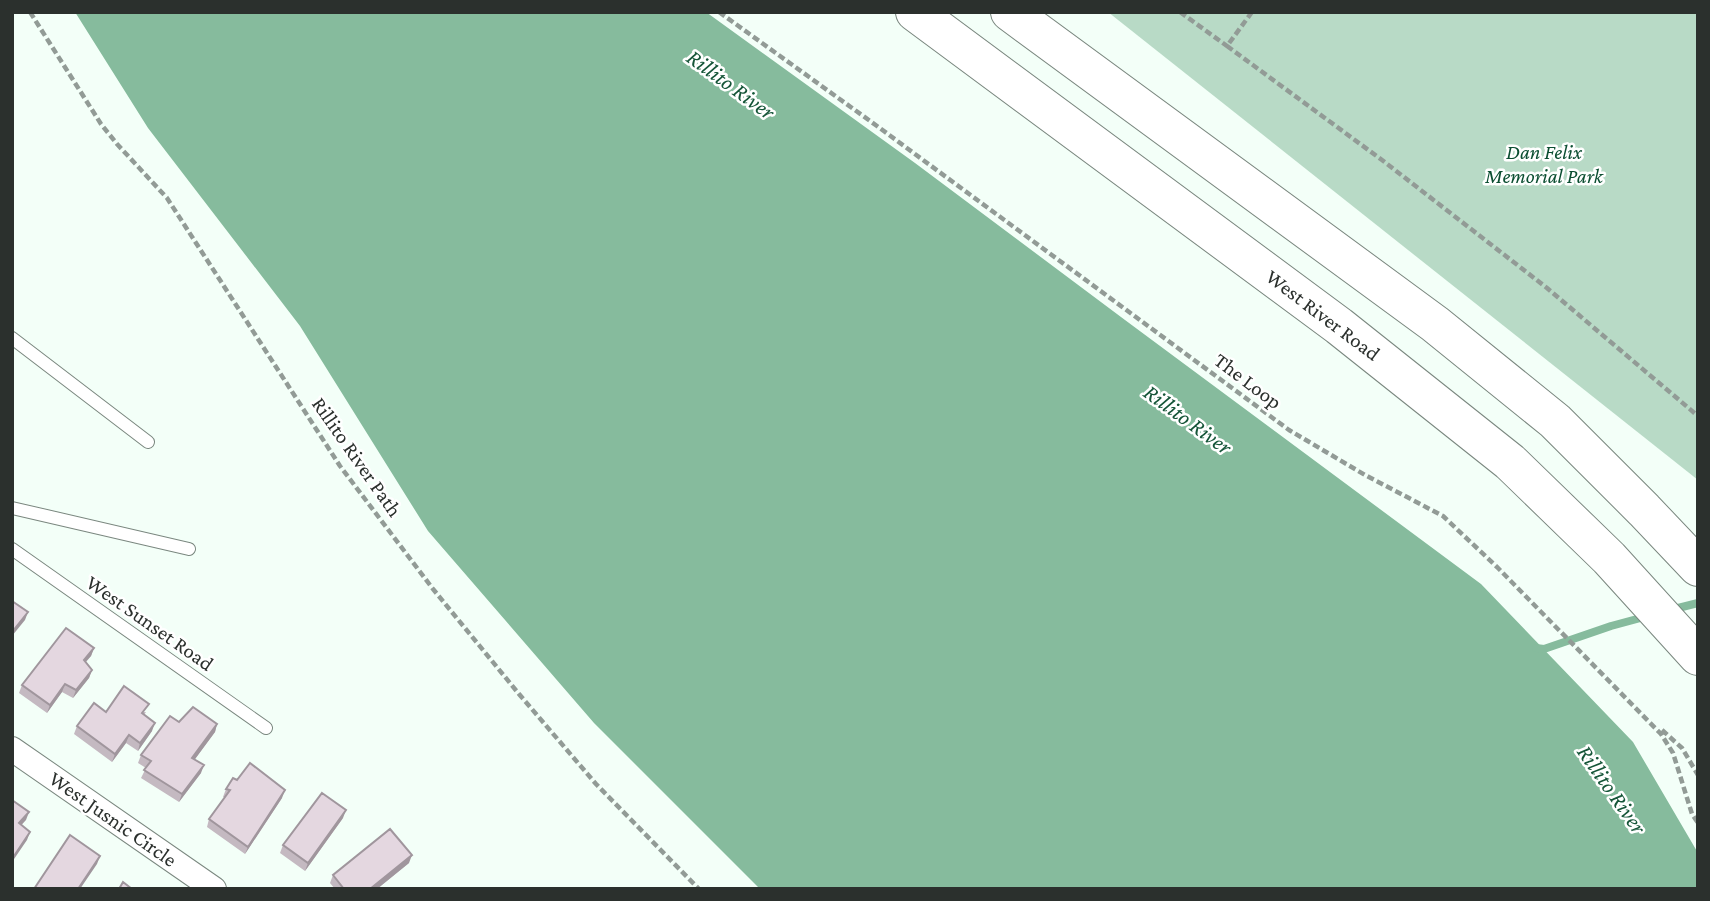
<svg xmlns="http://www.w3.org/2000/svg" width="1710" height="901" font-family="'Crimson Pro',serif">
<rect width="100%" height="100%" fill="#f3fff8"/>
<path fill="#b8dac6" d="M1108,12H1698V480Z"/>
<path fill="#86bb9d" d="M75,12H706L915,163L1125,320L1481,584L1633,742L1698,853V889H760L594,723L428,531L300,326L148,128Z"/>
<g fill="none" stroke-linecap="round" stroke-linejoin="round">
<path stroke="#86bb9d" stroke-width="8" d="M1670,610L1698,603
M1536,648L1544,649L1611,626L1648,616"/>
<g stroke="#7a877f" stroke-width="14">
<path id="lane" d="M12,338L148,442
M12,508L189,549
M12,549L266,728"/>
</g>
<g stroke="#7a877f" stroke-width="26">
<path id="street" d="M12,749L214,889"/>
</g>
<g stroke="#7a877f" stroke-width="40">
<path id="primary" d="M915,12L1339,326L1510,462L1609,558L1698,656
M1010,12L1435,324L1555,421L1644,510L1698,567"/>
</g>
<path stroke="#929b96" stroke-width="4.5" stroke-dasharray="7 3.5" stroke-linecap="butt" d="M30,12L101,124L117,144L167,198L340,466L433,589L519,694L596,784L699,889
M719,12L877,126L1289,430L1365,475L1443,516L1497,567L1661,734L1673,753L1692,814L1698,823
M1180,12L1227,46
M1252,12L1227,46L1382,160L1547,288L1698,416
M1662,730L1682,748L1698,775"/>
<use href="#lane" stroke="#fff" stroke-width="12"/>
<use href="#street" stroke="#fff" stroke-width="24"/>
<use href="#primary" stroke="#fff" stroke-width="38"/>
</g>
<path fill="#c4b9c1" d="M94,648L91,656L86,662L92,670L89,678L73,698L62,692L47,713L19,693L22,685Z
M106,712H146L144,715L152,731L138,751L126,743L112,762L74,734L77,726Z
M179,722L217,724L215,732L194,760L201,773L179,802L141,778L146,768L138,763L141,755Z
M226,789L282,798L245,854L207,827L209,819L225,797H223Z
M343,818L305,871L280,853L283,845Z
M409,863L377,889H335L330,883L333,875Z"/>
<path fill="#a0969d" d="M28,612L25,620L12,636V632Z
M94,648L91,656L81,667L84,660Z
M92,670L89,678L73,698L76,690Z
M65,684L62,692L47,713L50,705Z
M155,723L152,731L138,751L140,743Z
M217,724L215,732L190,766L192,758Z
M129,735L126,743L112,762L115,754Z
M204,765L201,773L179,802L182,794Z
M285,790L282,798L245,854L248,847Z
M346,810L343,818L305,871L308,863Z
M29,812L26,820L16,831L19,823Z
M30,832L27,840L12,862L14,856Z
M412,855L409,863L377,889H370Z
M100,856L97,864L80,889H78Z"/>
<path fill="#e4d7e0" stroke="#a0969d" stroke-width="2" d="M12,601L28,612L12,632Z
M66,628L94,648L84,660L92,670L76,690L65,684L50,705L22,685Z
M124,686L149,704L142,713L155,723L140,743L129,735L115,754L77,726L94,703L106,712Z
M193,707L217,724L192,758L204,765L182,794L144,770L151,761L141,755L170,716L179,722Z
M250,763L285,790L248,847L209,819L230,790L226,789L233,778L237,780Z
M322,793L346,810L308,863L283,845Z
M12,800L29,812L19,823L30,832L14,856L12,855Z
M390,829L412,855L370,889H344L333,875Z
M70,835L100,856L78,889H34Z
M123,882L132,889H119Z"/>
<g text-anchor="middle" stroke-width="5" stroke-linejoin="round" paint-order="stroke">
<g font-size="21" font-style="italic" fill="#0b4e31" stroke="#fff">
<text x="1544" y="159">Dan Felix<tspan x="1544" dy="24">Memorial Park</tspan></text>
</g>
<g font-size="21" fill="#2b302d" stroke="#fff">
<text transform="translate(1323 315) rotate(37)" y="7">West River Road</text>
<text transform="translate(1248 381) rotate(37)" y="7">The Loop</text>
<text transform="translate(357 457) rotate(55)" y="7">Rillito River Path</text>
<text transform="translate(150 623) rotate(35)" y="7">West Sunset Road</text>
<text transform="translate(113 819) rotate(35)" y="7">West Jusnic Circle</text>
</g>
<g font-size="23" font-style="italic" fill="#155538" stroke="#fff">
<text transform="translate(731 84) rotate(36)" y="8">Rillito River</text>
<text transform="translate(1188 419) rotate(36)" y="8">Rillito River</text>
<text transform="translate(1612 789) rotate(55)" y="8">Rillito River</text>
</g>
</g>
<rect width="1710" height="901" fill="none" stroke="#2b302d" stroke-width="28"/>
</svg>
